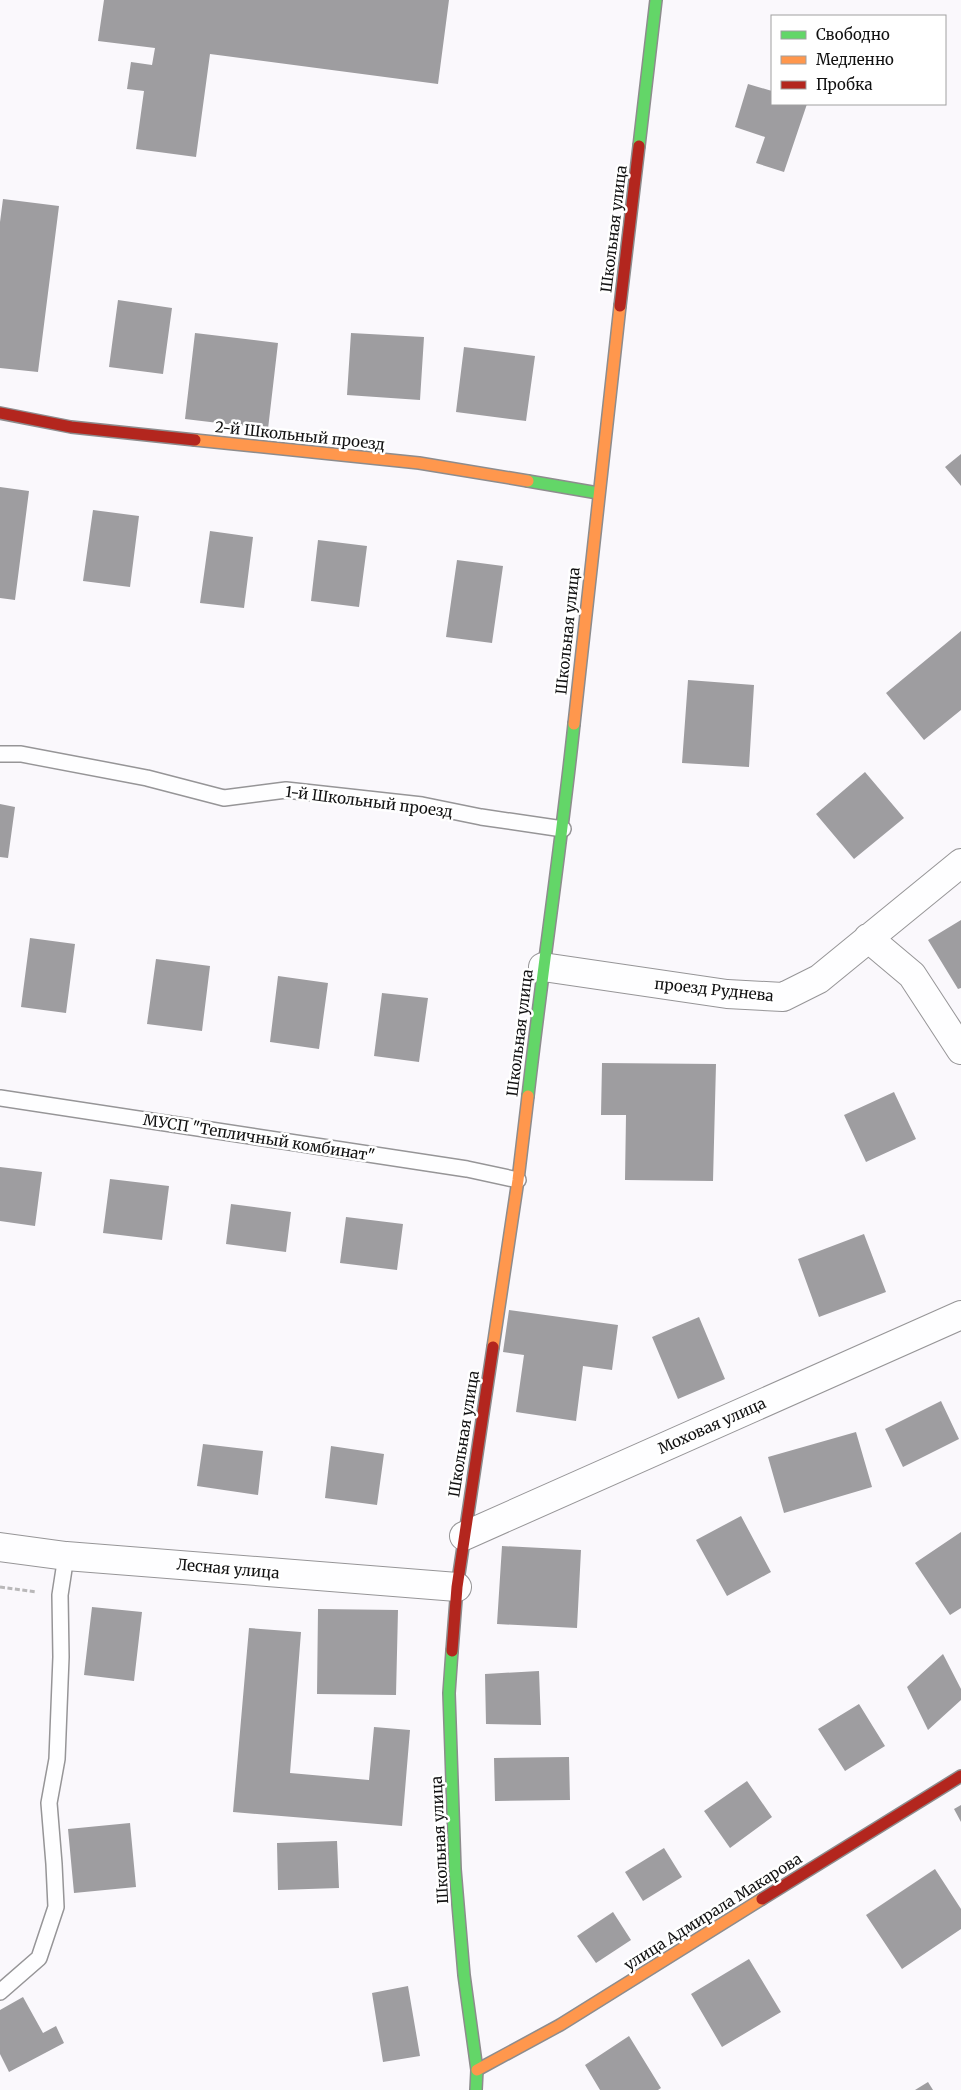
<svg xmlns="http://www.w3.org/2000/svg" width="961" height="2090" font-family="Merriweather,serif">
<rect width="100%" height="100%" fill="#faf8fc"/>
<path fill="#9e9da0" d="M104,0H449L438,84L210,54L196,157L136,149L144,91L127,89L131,62L152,65L155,48L98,41Z
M748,84L772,91V104H807L784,172L756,163L765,137L735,127Z
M3,199L59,206L38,372L0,368V222Z
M118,300L172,308L163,374L109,367Z
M195,333L278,343L268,429L185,419Z
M351,333L424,337L420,400L347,395Z
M464,347L535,356L526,421L456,412Z
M961,454V486L945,467Z
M0,487L29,491L15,600L0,598Z
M93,510L139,516L130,587L83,581Z
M210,531L253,537L244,608L200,603Z
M318,540L367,546L359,607L311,601Z
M457,560L503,566L492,643L446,637Z
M961,631V710L924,740L886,693Z
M688,680L754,685L749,767L682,763Z
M865,772L904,818L854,859L816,814Z
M0,804L15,807L8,858L0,857Z
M961,920V988L958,989L928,940Z
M30,938L75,944L66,1013L21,1007Z
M156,959L210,966L202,1031L147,1024Z
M278,976L328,983L319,1049L270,1042Z
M382,993L428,998L419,1062L374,1056Z
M602,1063L716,1064L713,1181L625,1180L626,1115H601Z
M894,1092L916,1139L866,1162L844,1115Z
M0,1167L42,1172L35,1226L0,1221Z
M110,1179L169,1186L162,1240L103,1233Z
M231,1204L291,1212L286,1252L226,1244Z
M346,1217L403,1224L397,1270L340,1263Z
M864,1234L886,1292L819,1317L798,1259Z
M509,1310L618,1325L612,1370L583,1366L576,1421L516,1412L524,1355L503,1352Z
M699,1317L725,1379L678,1399L652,1337Z
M941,1401L959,1439L903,1467L885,1429Z
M856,1432L872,1487L784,1513L768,1457Z
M203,1444L263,1451L258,1495L197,1486Z
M331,1446L384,1454L377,1505L325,1498Z
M741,1516L771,1572L727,1596L696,1540Z
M961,1532V1608L950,1615L915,1563Z
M502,1546L581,1550L577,1628L497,1624Z
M92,1607L142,1612L134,1681L84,1675Z
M318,1609L398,1610L396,1695L317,1694Z
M249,1628L301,1632L290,1773L369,1780L374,1727L410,1730L402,1826L233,1812Z
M943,1654L961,1689V1700L928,1730L907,1687Z
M539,1671L541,1725L486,1724L485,1674Z
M859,1704L885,1746L845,1771L818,1729Z
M569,1757L570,1800L495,1801L494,1758Z
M747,1781L772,1817L730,1848L704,1811Z
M961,1805V1822L954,1809Z
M130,1823L136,1887L74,1893L68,1829Z
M337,1841L339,1888L278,1890L277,1843Z
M664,1848L682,1877L643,1901L625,1872Z
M935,1869L961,1909V1929L902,1969L866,1915Z
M613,1912L631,1940L596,1963L577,1936Z
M749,1959L781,2012L722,2047L691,1994Z
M408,1986L420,2056L383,2062L372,1993Z
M23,1997L43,2033L56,2026L64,2043L9,2072L0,2054V2010Z
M629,2036L661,2088L658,2090H600L585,2065Z
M928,2082L933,2090H915Z"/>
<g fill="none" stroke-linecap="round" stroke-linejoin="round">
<g stroke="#969597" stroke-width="18">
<path id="lane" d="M0,754H21L147,778L224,798L286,790L422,805L481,817L563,829
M0,1098L467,1169L518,1180
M0,1992L39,1958L56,1907L54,1864L49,1803L57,1759L61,1657L60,1595L66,1556"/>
</g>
<g stroke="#969597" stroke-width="30">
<path id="street" d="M868,938L912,975L961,1050
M543,967L727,994L783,997L819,979L961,863
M464,1536L961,1315
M0,1547L66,1556L457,1587"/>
</g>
<g stroke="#8d8c8d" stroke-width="14">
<path id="fast" d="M639,146L656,0
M528,481L598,493
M528,1096C542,972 561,848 574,724
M452,1651L449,1693L455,1869L464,1975L477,2070L476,2090"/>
</g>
<g stroke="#8d8c8d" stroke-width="14">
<path id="slow" d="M195,440L419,463L528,481
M574,724L620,306
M493,1347L518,1180L528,1096
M477,2070L560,2025L762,1899"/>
</g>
<g stroke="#8d8c8d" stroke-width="14">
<path id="jam" d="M620,306L639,146
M0,413L71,427L195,440
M452,1651L457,1587L493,1347
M762,1899L961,1776"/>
</g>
<path stroke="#b9b8b9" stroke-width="3" stroke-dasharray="5 2.5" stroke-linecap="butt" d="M0,1587L37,1592"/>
<use href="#lane" stroke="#fefeff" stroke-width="15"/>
<use href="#street" stroke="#fefeff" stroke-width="28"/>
<use href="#fast" stroke="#63d668" stroke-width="11"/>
<use href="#slow" stroke="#ff974d" stroke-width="11"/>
<use href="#jam" stroke="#b3261e" stroke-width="11"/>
</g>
<g text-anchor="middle" stroke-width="5" stroke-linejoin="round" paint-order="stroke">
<g font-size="15" fill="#111" stroke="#fff">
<text transform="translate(614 229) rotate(-83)" y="5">Школьная улица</text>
<text transform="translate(300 436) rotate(6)" y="5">2-й Школьный проезд</text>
<text transform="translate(568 631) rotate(-84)" y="5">Школьная улица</text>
<text transform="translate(369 802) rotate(7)" y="5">1-й Школьный проезд</text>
<text transform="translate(714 990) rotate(6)" y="5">проезд Руднева</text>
<text transform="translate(520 1033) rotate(-83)" y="5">Школьная улица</text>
<text transform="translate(259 1138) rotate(9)" y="5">МУСП "Тепличный комбинат"</text>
<text transform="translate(712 1426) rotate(-24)" y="5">Моховая улица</text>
<text transform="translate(464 1434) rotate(-81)" y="5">Школьная улица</text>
<text transform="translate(228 1569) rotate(5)" y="5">Лесная улица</text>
<text transform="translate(440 1840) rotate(-93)" y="5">Школьная улица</text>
<text transform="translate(713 1912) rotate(-32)" y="5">улица Адмирала Макарова</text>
</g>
</g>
<rect x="771" y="15" width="175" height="90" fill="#ffffff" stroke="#a0a0a0"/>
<rect x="781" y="31" width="25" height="8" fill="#63d668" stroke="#a0a0a0"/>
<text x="816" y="40" font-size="15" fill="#111111">Свободно</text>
<rect x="781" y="56" width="25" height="8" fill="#ff974d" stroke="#a0a0a0"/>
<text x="816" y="65" font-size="15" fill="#111111">Медленно</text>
<rect x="781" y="81" width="25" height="8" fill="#b3261e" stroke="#a0a0a0"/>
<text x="816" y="90" font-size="15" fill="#111111">Пробка</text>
</svg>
